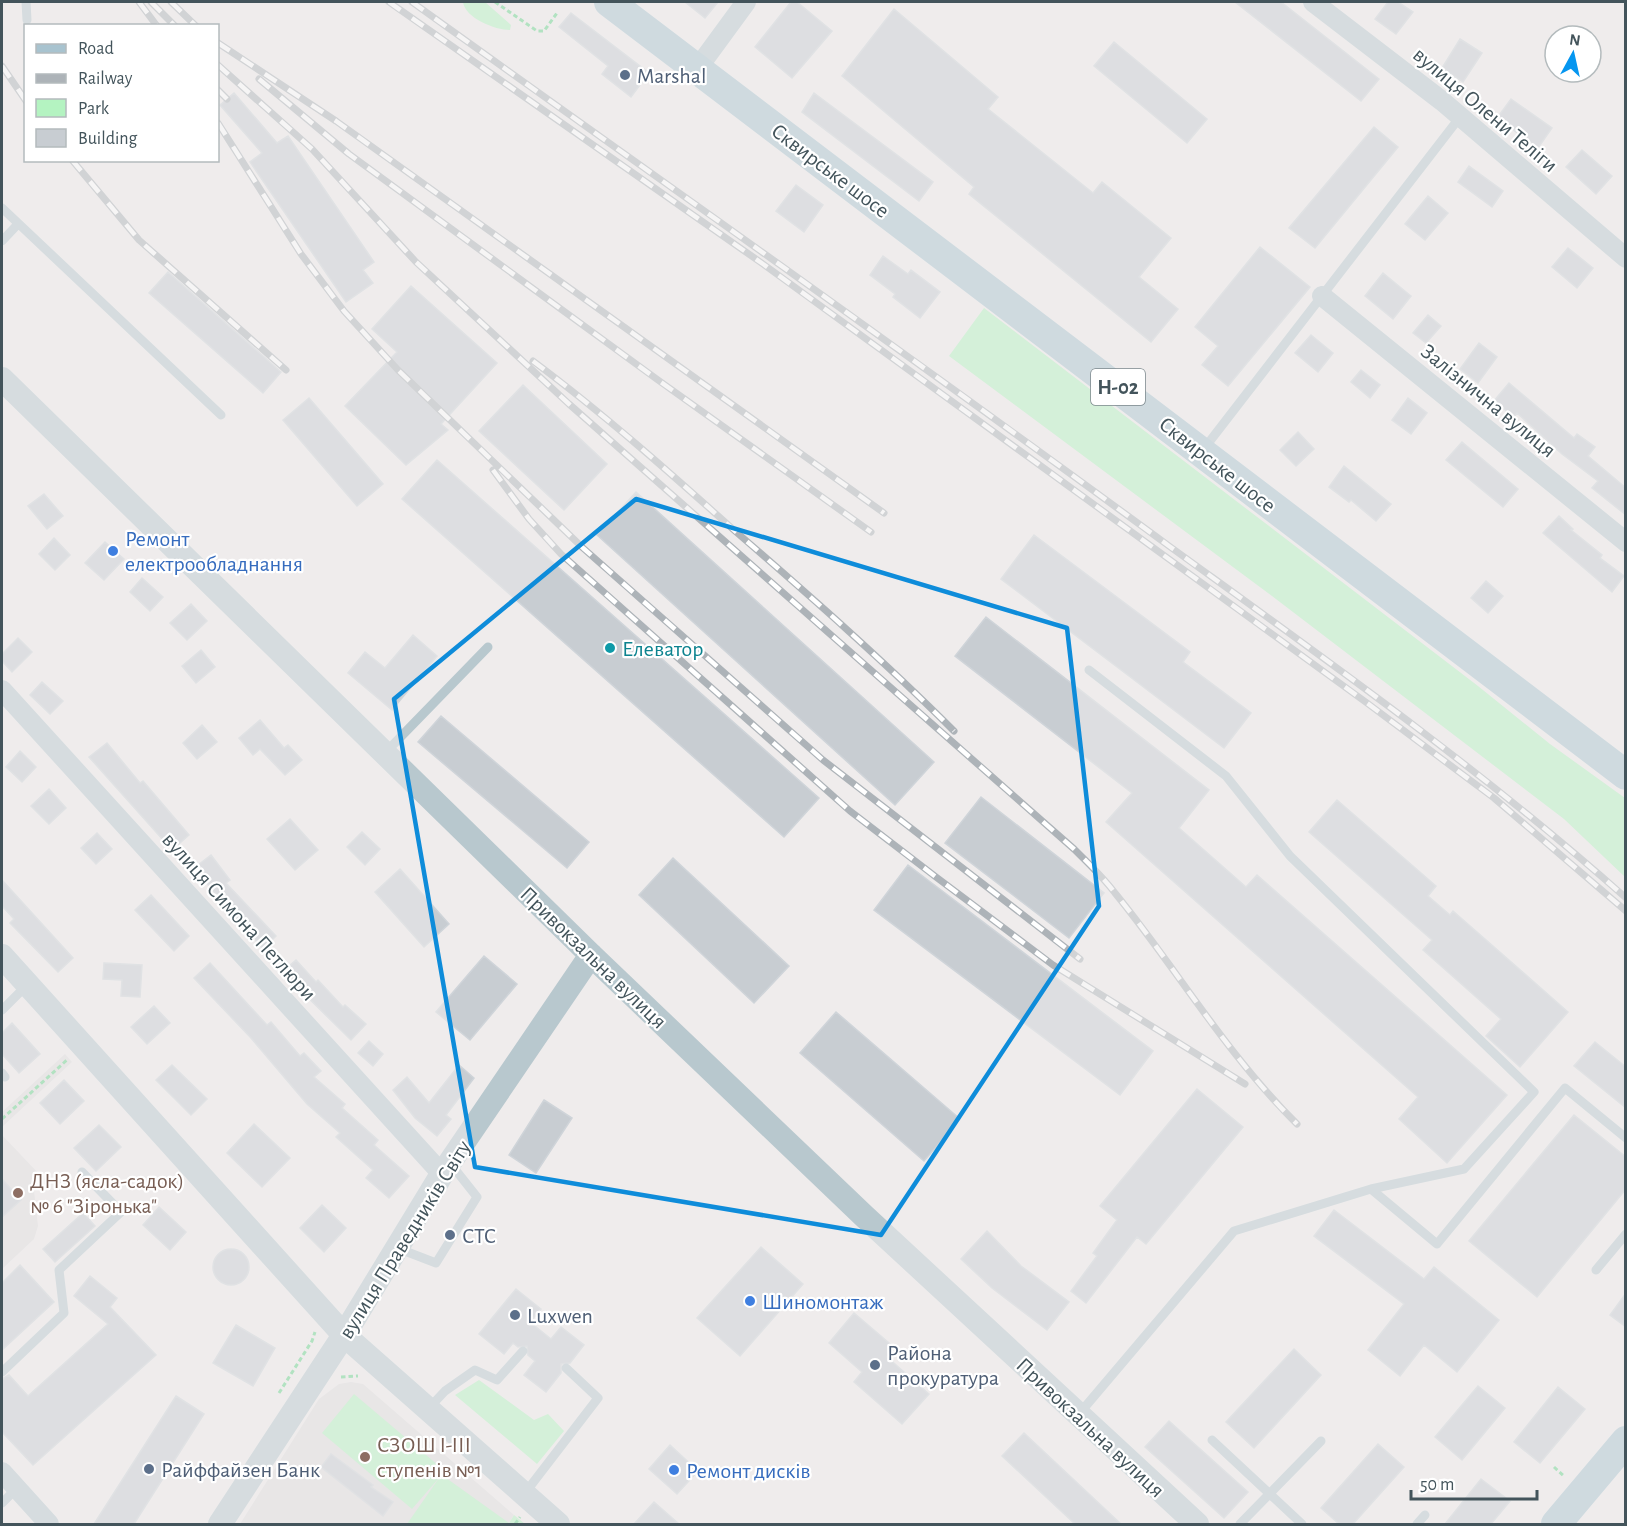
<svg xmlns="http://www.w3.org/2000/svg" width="1627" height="1526" font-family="'Alegreya Sans',sans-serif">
<rect width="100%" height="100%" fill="#efecec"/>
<path fill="#e0ddde" d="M65,1054L72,1062L2,1127V1112Z
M2,1135L40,1175L33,1182L38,1226L34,1239L2,1269Z
M351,1382L363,1384L514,1515L508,1524H240L319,1399L339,1384Z"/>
<path fill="#b4f3c1" d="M463,2H485L511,25L510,30C495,30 465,18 463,2Z
M984,308L1478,686L1550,744L1625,798V877L1564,819L1272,596L949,356Z
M479,1380L534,1420L548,1414L564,1431L537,1464L455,1395Z
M354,1394L445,1471L442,1475L509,1523L514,1515L525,1524H407L439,1478L412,1509L322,1433Z"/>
<path fill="#c8cdd2" stroke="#cfd4d9" stroke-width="1.5" d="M685,2H718L705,18Z
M791,2H797L832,31L792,78L755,47Z
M1235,2H1281L1379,79L1361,101Z
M1388,2H1398L1413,12L1396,34L1375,19Z
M894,9L998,97L988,109L1093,193L1102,182L1171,238L1139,277L1178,309L1151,342L969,194L974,187L842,76Z
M571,13L649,73L631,97L602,74L608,66L559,27Z
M1460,39L1482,53L1463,82L1442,68Z
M1114,42L1207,119L1187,143L1094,66Z
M234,93L277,143L288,136L374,262L363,270L373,283L346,302L250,162L262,153L220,105Z
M814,93L933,182L919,201L802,112Z
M1511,99L1552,128L1538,148L1497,118Z
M1374,127L1398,147L1315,248L1289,228Z
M1582,150L1612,176L1596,194L1566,167Z
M1469,166L1503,191L1492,207L1458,182Z
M796,185L823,205L804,232L776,211Z
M1428,196L1448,213L1425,240L1405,224Z
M1260,247L1310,287L1228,386L1202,365L1218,346L1195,327Z
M1568,248L1593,268L1577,288L1552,267Z
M883,256L908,274L911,270L940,292L920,318L893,297L895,294L870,275Z
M168,272L281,372L263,393L149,293Z
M1383,273L1411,296L1393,319L1365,296Z
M411,286L497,363L441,424L448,430L406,465L345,406L397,352L372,329Z
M1428,315L1441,326L1426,343L1413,333Z
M1311,335L1333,353L1318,372L1295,353Z
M1479,343L1497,357L1478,383L1460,369Z
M1361,370L1380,385L1370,398L1351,382Z
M1509,383L1574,438L1577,434L1595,447L1588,456L1626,488V515L1592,488L1598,481L1562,454L1517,413L1514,417L1494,401Z
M523,385L607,464L564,510L479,431Z
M309,398L383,484L357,506L283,420Z
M1408,398L1427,413L1411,434L1392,420Z
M1298,432L1314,449L1296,466L1280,450Z
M1462,442L1518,489L1503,507L1446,460Z
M437,460L819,798L784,837L402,499Z
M1344,466L1391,504L1376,521L1351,500L1349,502L1329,487Z
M636,492L934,762L895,805L597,535Z
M44,494L63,516L47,529L28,506Z
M1559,516L1573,529L1571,530L1602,555L1600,558L1624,576L1612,592L1543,533Z
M1034,535L1190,652L1183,662L1251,713L1224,748L1001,579Z
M54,538L70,555L55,570L39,554Z
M105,542L124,559L104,580L85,563Z
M142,578L163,597L150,611L130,592Z
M1486,581L1503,596L1488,613L1471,598Z
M191,604L207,621L187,640L170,623Z
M986,617L1209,790L1179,828L1246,887L1257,875L1507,1095L1447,1163L1399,1119L1418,1097L1106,822L1132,793L955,656Z
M413,635L437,656L392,710L348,673L365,652L385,668Z
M18,638L32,652L12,672L2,661V654Z
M201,650L215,667L196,683L182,666Z
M42,682L63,701L50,714L30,695Z
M441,716L589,842L567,868L418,742Z
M260,720L284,748L288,745L302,760L285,775L260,749L253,755L239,738Z
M202,725L217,742L197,759L183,743Z
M107,743L140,783L143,781L189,835L172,850L89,757Z
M20,751L36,767L22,782L6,767Z
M49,789L66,808L49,824L31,806Z
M981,797L1104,893L1069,938L945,843Z
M1337,800L1436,886L1428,896L1450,915L1453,911L1568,1012L1520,1067L1486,1036L1501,1019L1423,950L1432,940L1309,832Z
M290,819L318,850L295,870L267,839Z
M362,832L380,849L365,865L347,847Z
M97,833L112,849L96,864L81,848Z
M211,855L230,880L226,883L276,936L263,949L194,868Z
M673,858L789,966L754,1003L639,895Z
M908,865L1153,1051L1120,1095L874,910Z
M400,869L449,924L424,947L375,892Z
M2,880L73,958L58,972L10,923L14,919L2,906Z
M151,895L189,936L174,951L135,910Z
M484,956L517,984L470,1040L436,1012Z
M296,960L316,982L318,980L343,1007L345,1005L366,1024L351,1040L282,972Z
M104,963L142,965L140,997L121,996L122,980L103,979Z
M210,963L267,1025L271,1022L300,1056L304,1053L321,1071L314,1077L345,1104L342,1108L378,1140L374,1145L409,1176L389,1198L366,1178L373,1170L336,1137L340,1133L307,1104L251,1038L194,978Z
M154,1006L170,1023L147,1044L131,1027Z
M836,1012L960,1119L924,1161L800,1053Z
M12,1023L40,1054L19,1073L2,1054V1033Z
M369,1041L383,1054L373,1066L358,1053Z
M1595,1042L1626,1067V1108L1574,1066Z
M172,1065L207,1099L191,1115L156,1080Z
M459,1065L474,1078L446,1115L451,1119L437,1136L415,1118L393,1090L407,1077L429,1103Z
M64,1080L84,1101L60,1124L40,1103Z
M1197,1089L1243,1127L1146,1244L1137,1237L1086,1303L1071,1291L1097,1256L1093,1253L1117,1220L1100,1206Z
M544,1100L572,1118L536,1173L509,1155Z
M1574,1115L1626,1157V1189L1537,1297L1469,1241Z
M254,1124L290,1158L262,1187L227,1153Z
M99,1125L121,1147L96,1171L74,1148Z
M2,1179L21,1200L2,1217Z
M322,1205L346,1228L324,1252L300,1228Z
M159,1207L186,1232L170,1250L143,1225Z
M1334,1210L1424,1279L1434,1267L1499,1320L1457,1372L1424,1345L1400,1376L1368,1350L1404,1304L1314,1236Z
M83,1213L95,1226L55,1262L43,1249Z
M987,1231L1021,1266L1069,1302L1047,1330L992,1288L961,1259Z
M761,1247L803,1284L740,1356L697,1318Z
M213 1267a18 18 0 1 1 36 0a18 18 0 1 1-36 0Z
M20,1265L54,1302L2,1350V1283Z
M90,1276L117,1298L110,1307L156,1355L33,1465L2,1432V1379L9,1375L28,1396L108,1324L74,1296Z
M516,1289L541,1309L530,1322L551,1339L561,1327L584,1345L570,1363L561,1364V1373L546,1392L524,1375L535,1361L528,1355L527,1346L518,1347L513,1343L504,1354L479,1334Z
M1626,1293V1327L1610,1315Z
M854,1313L895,1348L887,1357L929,1394L902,1424L854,1382L862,1372L829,1343Z
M236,1325L275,1348L253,1386L213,1363Z
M1294,1349L1321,1375L1254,1448L1226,1422Z
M1478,1386L1505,1408L1462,1460L1435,1437Z
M1558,1387L1585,1409L1540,1463L1514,1442Z
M176,1396L204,1414L134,1524H94Z
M1169,1421L1248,1492L1224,1518L1145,1447Z
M1024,1433L1121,1524H1075L1002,1456Z
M1378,1444L1404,1467L1353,1524H1339L1321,1508Z
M670,1445L698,1471L677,1494L649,1469Z
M331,1454L373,1485L371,1487L393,1502L383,1516L321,1467Z
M1481,1479L1510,1501L1491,1524H1445Z
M654,1502L679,1524H634Z"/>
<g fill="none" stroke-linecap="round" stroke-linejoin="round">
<path stroke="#68d58c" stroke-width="3" stroke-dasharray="4.5 3" stroke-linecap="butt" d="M495,2L537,31H544L557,13
M2,1119L68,1059
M341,1377L358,1376
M279,1393L312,1341L315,1332
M1554,1467L1565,1477
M515,1524L520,1517"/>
<path stroke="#b8c8ce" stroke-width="9" d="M26,2L27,20
M2,208L221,415
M2,241L18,224
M1203,450L1460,117
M385,753L488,647
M2,1010L26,986
M2,1073L5,1077
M1371,1189L1437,1244L1565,1088L1626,1138
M397,1248L436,1263L477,1197L450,1163
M1596,1270L1626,1234
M2,1372L64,1313L59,1270L121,1212L82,1172
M429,1408L445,1391L475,1370L497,1380L523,1351
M1079,1414L1234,1231L1371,1189L1464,1169L1534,1092L1290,856L1226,776L1089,670
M1212,1440L1302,1524
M525,1493L598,1398L566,1368
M2,1503L16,1489
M1240,1524L1321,1441
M1417,1524L1425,1515"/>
<path stroke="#b8c8ce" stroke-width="20" d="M1313,2L1442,101L1626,258
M697,69L746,2
M1322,296L1626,542
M2,690L442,1174
M2,1472L49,1524"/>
<path stroke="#b8c8ce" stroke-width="24" d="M2,379L591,955L864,1216L1197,1524
M2,956L344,1335L558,1524
M220,1524L344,1335L442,1174L591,955"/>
<path stroke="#a8c3cf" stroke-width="30" d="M609,2L1626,775
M1556,1524L1626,1441"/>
<g stroke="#adb3b8" stroke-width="7">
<path id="rail" d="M139,2L157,26
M151,2L175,26
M171,2L196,26
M389,2L763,264L1367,703L1494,798L1626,911
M412,2C664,183 919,362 1169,546C1325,659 1482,770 1626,898
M218,43L336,121L884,513
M218,65L312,149L416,262L569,404L1074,849C1088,863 1103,877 1115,893C1177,969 1226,1054 1297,1124
M2,66L26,101
M259,79L349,154L658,380L871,532
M218,90L227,99
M218,123L301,254L344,311L398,370L583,548L823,760L1080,959
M72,160L139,240L286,370
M533,361C604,414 669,472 735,531C810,596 884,661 954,731
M493,470L529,519L561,554L850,811L936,877L1053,965L1245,1084"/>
</g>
<use href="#rail" stroke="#fff" stroke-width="4.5" stroke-dasharray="14" stroke-linecap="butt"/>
</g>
<path d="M0 0H1627V1526H0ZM636,499L1067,628L1099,906L881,1235L475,1167L394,699Z" fill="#efecec" fill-opacity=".55" fill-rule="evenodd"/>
<path fill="none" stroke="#0e8cda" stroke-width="4.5" stroke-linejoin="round" d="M636,499L1067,628L1099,906L881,1235L475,1167L394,699Z"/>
<g fill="#5c6f8a" stroke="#fff" stroke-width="2">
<circle cx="625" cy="75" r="6"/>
<circle cx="450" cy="1235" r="6"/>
<circle cx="515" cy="1315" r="6"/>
<circle cx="875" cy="1365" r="6"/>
<circle cx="149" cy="1469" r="6"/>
</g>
<g fill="#3f7fe0" stroke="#fff" stroke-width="2">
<circle cx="113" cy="551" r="6"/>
<circle cx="750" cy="1301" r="6"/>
<circle cx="674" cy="1470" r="6"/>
</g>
<circle fill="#0f9aa8" stroke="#fff" stroke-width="2" cx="610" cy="648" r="6"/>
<g fill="#8d6e63" stroke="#fff" stroke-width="2">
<circle cx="18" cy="1193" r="6"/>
<circle cx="365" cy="1457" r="6"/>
</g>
<g text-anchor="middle" stroke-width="4.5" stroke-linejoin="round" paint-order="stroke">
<rect fill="#fff" stroke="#7b878c" stroke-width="1.5" x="1091" y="369" width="54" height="36" rx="4.5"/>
<g font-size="21" font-weight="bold" fill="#43545b">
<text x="1118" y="394">Н-02</text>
</g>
<g font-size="22" fill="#4e5e75" stroke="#fff" text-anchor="start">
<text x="637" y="83">Marshal</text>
<text x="462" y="1243">СТС</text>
<text x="527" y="1323">Luxwen</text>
<text x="887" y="1360">Района<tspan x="887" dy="25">прокуратура</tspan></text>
<text x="161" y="1477">Райффайзен Банк</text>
</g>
<g font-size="22" fill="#43545b" stroke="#fff">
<text transform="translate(1486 109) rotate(40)" y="8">вулиця Олени Теліги</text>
<text transform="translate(831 170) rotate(37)" y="8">Сквирське шосе</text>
<text transform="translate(1489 400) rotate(39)" y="8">Залізнична вулиця</text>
<text transform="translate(1218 464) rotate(38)" y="8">Сквирське шосе</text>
<text transform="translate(240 916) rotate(48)" y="8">вулиця Симона Петлюри</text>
<text transform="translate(594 957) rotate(44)" y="8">Привокзальна вулиця</text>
<text transform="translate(404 1239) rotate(-58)" y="8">вулиця Праведників Світу</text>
<text transform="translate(1091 1427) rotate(43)" y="8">Привокзальна вулиця</text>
</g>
<g font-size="22" fill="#366cbe" stroke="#fff" text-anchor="start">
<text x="125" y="546">Ремонт<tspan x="125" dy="25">електрообладнання</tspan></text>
<text x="762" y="1309">Шиномонтаж</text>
<text x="686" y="1478">Ремонт дисків</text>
</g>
<g font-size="22" fill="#0d838f" stroke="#fff" text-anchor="start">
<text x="622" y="656">Елеватор</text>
</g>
<g font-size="22" fill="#785e54" stroke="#fff" text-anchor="start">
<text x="30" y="1188">ДНЗ (ясла-садок)<tspan x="30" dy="25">№ 6 "Зіронька"</tspan></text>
<text x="377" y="1452">СЗОШ І-ІІІ<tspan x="377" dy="25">ступенів №1</tspan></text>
</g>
</g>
<rect width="1627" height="1526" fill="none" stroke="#43545b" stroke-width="6"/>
<rect x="24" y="24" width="195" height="138" fill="#ffffff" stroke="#b4bbbd" stroke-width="1.5"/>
<rect x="36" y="44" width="30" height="9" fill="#a8c3cf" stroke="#b4bbbd" stroke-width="1.5"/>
<text x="78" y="54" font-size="18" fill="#43545b">Road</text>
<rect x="36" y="74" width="30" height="9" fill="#adb3b8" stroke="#b4bbbd" stroke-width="1.5"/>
<text x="78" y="84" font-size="18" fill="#43545b">Railway</text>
<rect x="36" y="99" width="30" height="18" fill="#b4f3c1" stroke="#b4bbbd" stroke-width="1.5"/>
<text x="78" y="114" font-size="18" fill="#43545b">Park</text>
<rect x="36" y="129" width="30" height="18" fill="#c8cdd2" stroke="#b4bbbd" stroke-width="1.5"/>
<text x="78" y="144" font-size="18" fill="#43545b">Building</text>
<g transform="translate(1573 54) rotate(8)"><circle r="28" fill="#ffffff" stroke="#b4bbbd" stroke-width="1.5"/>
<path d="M0-4.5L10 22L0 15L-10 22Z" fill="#0596f0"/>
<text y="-9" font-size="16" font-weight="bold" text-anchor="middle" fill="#43545b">N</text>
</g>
<path d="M1411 1490v9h126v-9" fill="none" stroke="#43545b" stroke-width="3"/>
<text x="1420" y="1490" font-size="18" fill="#43545b" stroke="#ffffff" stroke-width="4.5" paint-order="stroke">50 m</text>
</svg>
